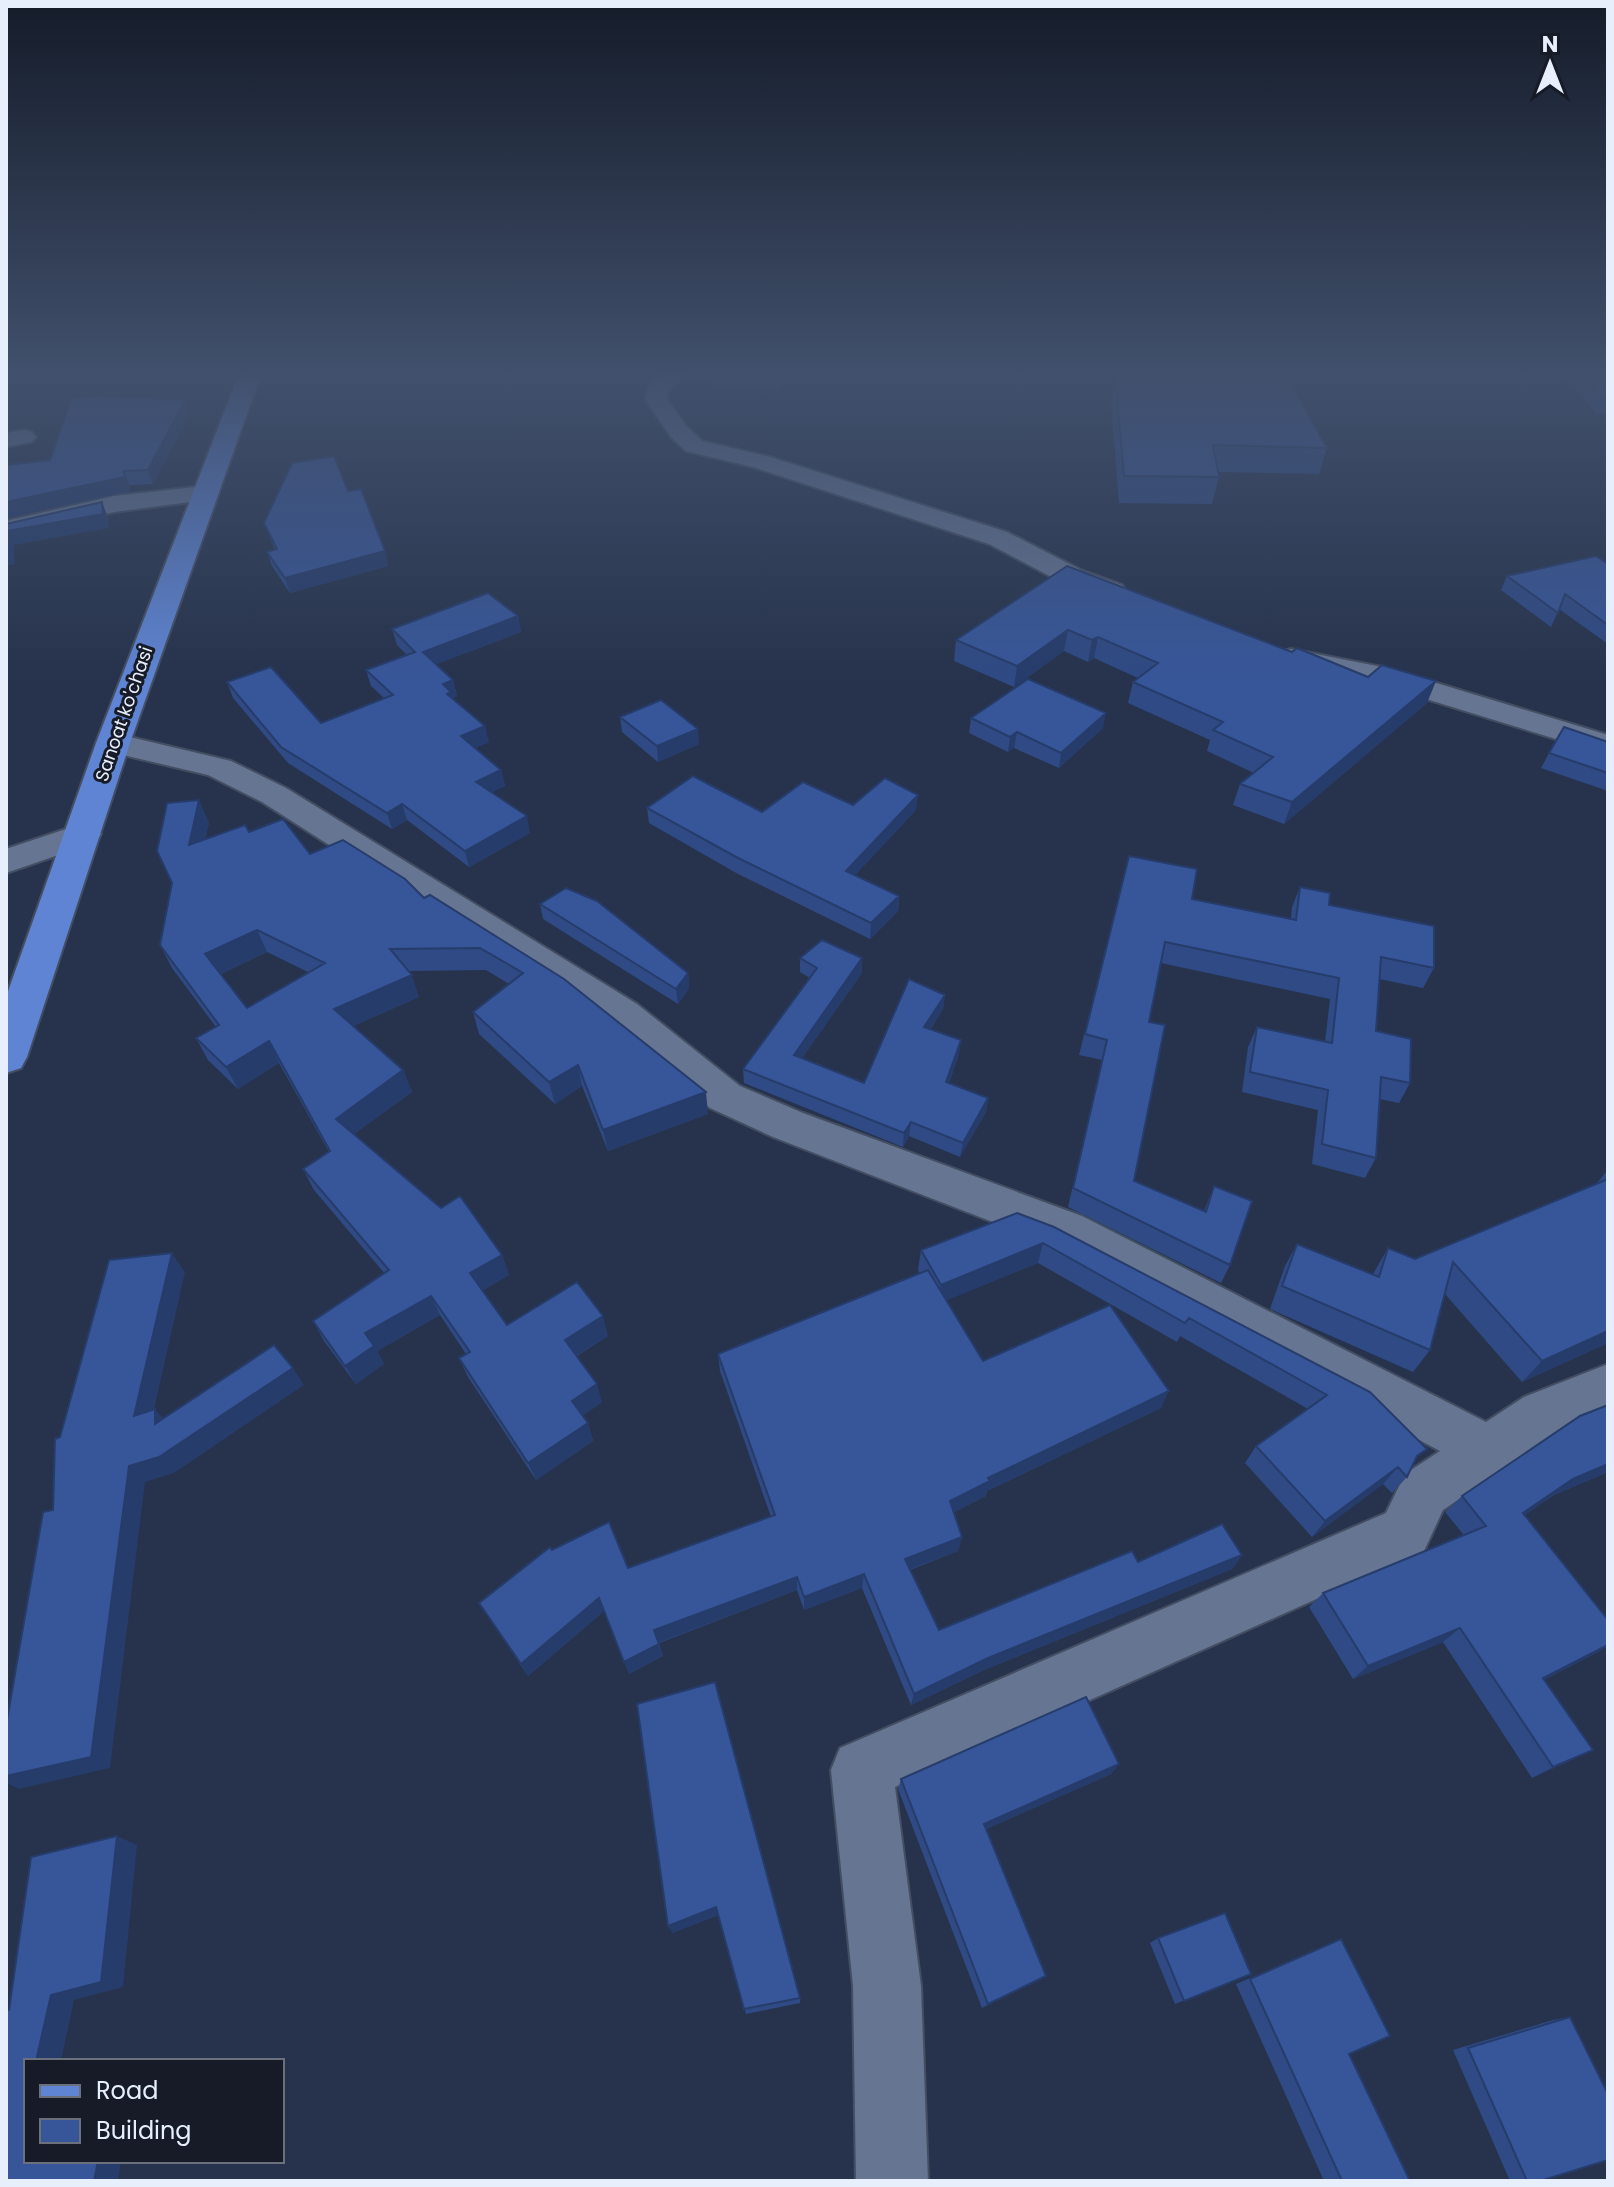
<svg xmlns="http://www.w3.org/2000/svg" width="1614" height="2187" font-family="Poppins,sans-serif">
<rect width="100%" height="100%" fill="#27334c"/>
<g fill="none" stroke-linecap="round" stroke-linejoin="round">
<g stroke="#434e62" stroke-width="4">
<path id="minor" d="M662,374H686L667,393V399L687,427L702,441L770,457L1007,532L1083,571L1122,585L1126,591L1122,597L1112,599L1063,583L989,544L753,467L686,451L671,437L645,399L648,386Z
M24,430L32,432L36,437L32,442L6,447V433Z
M204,486L213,489L217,494L213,499L114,512L6,537V521L114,496Z
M1291,649L1387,668L1608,735V755L1371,682L1280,664L1276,658L1280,652Z
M113,733L231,761L286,788L637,1004L740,1086L803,1113L1082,1216L1486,1422L1524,1397L1608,1364V1411L1560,1431L1443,1510L1424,1551L895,1787L921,1986L928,2181H856L853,1986L831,1770L840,1748L1386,1513L1405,1474L1440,1451L1050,1244L773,1137L710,1108L609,1024L262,802L208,775L102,750L97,743L102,736Z
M84,823L96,826L101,834L96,842L6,873V849Z"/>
</g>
<g stroke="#434e62" stroke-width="4">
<path id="major" d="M239,374H261L130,743L27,1057L21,1068L6,1073V997L96,743Z"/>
</g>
<use href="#minor" fill="#667591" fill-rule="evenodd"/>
<use href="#major" fill="#5e84d3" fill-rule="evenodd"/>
</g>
<path fill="#2f4a84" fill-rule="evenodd" d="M687,374H785L781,389L713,387V381L687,377Z
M1564,374H1608V413H1596Z
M1115,376L1327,448L1319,474L1218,472L1219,477L1212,504L1119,503L1111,402Z
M190,414L153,484L129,485L131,491L6,518V465L50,460Z
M348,491L385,551L388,566L290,593L272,566L267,552L275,550L264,523Z
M1608,564V644L1559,609L1551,627L1501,590L1507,576Z
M1067,566L1292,652L1427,703L1284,824L1233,805L1240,784L1254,773L1207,751L1210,740L1128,703L1133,682L1138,678L1094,658L1088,662L1064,651L1014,687L954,661L956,640Z
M518,616L521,632L436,664L453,680L457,696L453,698L489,742L475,748L501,770L505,786L492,792L530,833L469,867L407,820L392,829L288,763L233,698L227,682L321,723L384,698L371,686L366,670L407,655L397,645L392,629Z
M620,717L699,744L658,762L622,732Z
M971,718L1103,728L1059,768L1014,748L1008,752L969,733Z
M1608,742V791L1541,768L1549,753Z
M853,805L916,810L855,875L899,896L898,911L870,939L738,874L649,823L647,808L762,812Z
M209,822L205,839L249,832L424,898L708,1114L608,1151L582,1086L555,1104L479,1034L473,1012L509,984L486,970L408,971L419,997L353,1026L403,1070L412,1092L354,1134L441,1208L502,1255L509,1275L482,1291L507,1325L608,1336L577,1356L602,1402L582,1416L588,1423L593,1441L536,1480L468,1377L459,1358L466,1354L440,1315L377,1351L384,1364L356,1384L324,1341L313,1321L385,1274L314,1190L303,1169L329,1152L279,1063L238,1089L208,1060L196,1038L216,1027L172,968L160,945ZM267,952L308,972L247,1008L221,974Z
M1129,856L1192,899L1291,919L1292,907L1300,887L1329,905L1434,968L1423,988L1379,979L1376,1031L1410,1083L1399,1103L1380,1099L1376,1158L1365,1178L1312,1164L1318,1110L1242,1092L1248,1047L1257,1027L1325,1042L1330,999L1161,963L1149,1022L1134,1181L1204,1211L1214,1186L1230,1265L1221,1283L1068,1207L1102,1060L1079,1055Z
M540,904L688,973L689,988L678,1004L543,919Z
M800,958L862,973L802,1058L864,1083L945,995L943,1009L930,1030L959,1054L949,1083L988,1098L986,1112L960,1157L909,1136L903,1147L744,1083L743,1069L810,978L800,972Z
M1606,1172H1608V1343L1522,1382L1445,1294L1430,1350L1413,1372L1270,1309L1285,1266L1297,1244L1373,1274L1388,1248L1415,1259L1597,1183Z
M1017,1213L1370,1392L1413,1465L1407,1477L1392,1493L1383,1484L1312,1537L1245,1463L1256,1446L1308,1409L1180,1336L1177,1342L1038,1263L946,1300L983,1361L1161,1408L987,1491L986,1496L954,1512L962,1537L958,1551L910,1570L939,1630L1138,1562L1242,1555L1232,1569L984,1670L911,1705L862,1588L804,1610L797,1590L659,1643L663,1656L629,1674L604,1611L528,1676L479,1603L552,1550L628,1568L771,1517L720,1371L718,1354L920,1274L918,1270L921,1250Z
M1608,1405V1472L1554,1495L1524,1515L1600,1651L1544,1680L1593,1750L1532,1778L1443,1642L1353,1679L1309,1607L1323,1593L1464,1535L1445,1512L1462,1496Z
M637,1704L800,1998V2003L746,2014L718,1915L672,1933Z
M1119,1764L1111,1774L986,1829L1040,1980L982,2008L898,1789L901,1779Z
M1158,1938L1251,1974L1175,2004L1150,1943Z
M1341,1939L1349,2054L1410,2181H1324L1236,1984Z
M1570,2017L1540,2181H1510L1453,2050L1553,2020Z"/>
<path fill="#263c6b" d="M781,374H785L781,389Z
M185,400L190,414L153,484L148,470Z
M124,471L131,491L6,518V502Z
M102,502L108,517L109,528L14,545L15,564L6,566L7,531Z
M385,551L388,566L290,593L285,578Z
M518,616L521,632L427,668L423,652Z
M1068,630L1064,651L1014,687L1017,666Z
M1098,637L1094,658L1088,662L1092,640Z
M453,680L457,696L453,698L455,708L443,684Z
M1436,681L1427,703L1284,824L1292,802Z
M1106,713L1103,728L1059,768L1061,753Z
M485,726L489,742L465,752L461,736Z
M698,729L699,744L658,762L657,746Z
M1017,732L1014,748L1008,752L1010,737Z
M501,770L505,786L480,798L476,782Z
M918,795L916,810L845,886L846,871Z
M199,800L209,822L200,867L189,845Z
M402,804L407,820L392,829L387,813Z
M527,816L530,833L469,867L465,851Z
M899,896L898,911L870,939L871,923Z
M257,930L267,952L216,976L205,954Z
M862,958V973L794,1069V1055Z
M688,973L689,988L678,1004L676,989Z
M412,975L419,997L343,1031L334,1009Z
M945,995L943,1009L922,1042L924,1027Z
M961,1040L959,1054L944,1097L946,1082Z
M269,1041L279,1063L238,1089L226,1067Z
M578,1065L582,1086L555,1104L549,1082Z
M403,1070L412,1092L346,1140L336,1119Z
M706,1092L708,1114L608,1151L603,1130Z
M988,1098L986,1112L960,1157L963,1143Z
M911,1122L909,1136L903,1147L904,1133Z
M1043,1243L1038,1263L938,1304L941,1285Z
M172,1253L185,1272L149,1432L134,1416Z
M502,1255L509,1275L478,1293L470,1273Z
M431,1296L440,1315L377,1351L384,1364L356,1384L345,1366L365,1333Z
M603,1316L608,1336L571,1359L565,1340Z
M1608,1331V1343L1522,1382L1542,1361Z
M293,1368L304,1385L174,1473L145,1482L110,1768L19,1789L6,1783V1776L129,1466Z
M597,1384L602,1402L578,1419L572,1401Z
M1169,1391L1161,1408L987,1491L986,1496L947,1516L950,1501L988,1478Z
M155,1409L170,1426L155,1424Z
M588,1423L593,1441L536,1480L528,1463Z
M1608,1464V1472L1554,1495L1505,1529L1523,1513L1573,1479Z
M1398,1467L1383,1484L1312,1537L1325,1521Z
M962,1537L958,1551L902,1572L905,1559Z
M1242,1555L1232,1569L984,1670L911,1705L914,1694L988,1658Z
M864,1574L862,1588L804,1610V1597Z
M797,1577V1590L657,1643L654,1630Z
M599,1598L604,1611L528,1676L521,1664Z
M1460,1628L1443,1642L1353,1679L1368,1666Z
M659,1644L663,1656L629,1674L624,1662Z
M1608,1645V1646L1600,1651L1523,1691L1543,1678Z
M1593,1750L1570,1761L1532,1778L1553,1767Z
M1119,1764L1111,1774L979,1832L984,1824Z
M117,1836L137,1845L123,1987L74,2000L61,2061H36L51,1995Z
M716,1907L719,1915L672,1933L668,1926Z
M1046,1976L1040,1980L982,2008L988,2004Z
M98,2161H121L118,2181H94Z"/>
<path fill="#375699" stroke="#263c6b" stroke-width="2" fill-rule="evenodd" d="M1583,374H1608V398H1603Z
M1115,376L1291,383L1327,448L1213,445L1219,477L1124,476Z
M97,396L185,400L148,470L124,471L125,477L6,502V465L50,460L72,398Z
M334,456L348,491L361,489L385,551L285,578L267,552L277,549L264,523L292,463Z
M102,502L103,514L7,531L8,550H6V524Z
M1596,556L1608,564V625L1565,594L1558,613L1507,576Z
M1067,566L1292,652L1297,648L1368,677L1382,665L1436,681L1292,802L1240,784L1273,757L1213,730L1223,722L1133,682L1158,663L1098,637L1092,640L1068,630L1017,666L956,640Z
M488,593L518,616L423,652L453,680L443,684L451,692L447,694L485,726L461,736L501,770L476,782L527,816L465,851L402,804L387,813L281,747L227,682L271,667L321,723L393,695L366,670L415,652L392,629Z
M1028,679L1106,713L1061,753L1017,732L1010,737L971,718Z
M661,700L698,729L657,746L620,717Z
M1564,727L1608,742V773L1549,753Z
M693,776L762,812L803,782L853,805L885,778L918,795L846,871L899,896L871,923L738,858L647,808Z
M199,800L189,845L245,825L249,832L283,819L310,854L343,840L405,879L424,898L430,895L564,979L706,1092L603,1130L578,1065L549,1082L473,1012L523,973L480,948L390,949L412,975L334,1009L403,1070L336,1119L441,1208L460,1196L502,1255L470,1273L507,1325L577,1282L603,1316L565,1340L597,1384L572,1401L588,1423L528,1463L459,1358L470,1352L431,1296L365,1333L374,1346L345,1366L313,1321L389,1270L303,1169L330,1151L269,1041L226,1067L196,1038L219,1025L160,945L172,883L157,851L167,803ZM257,930L325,963L247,1008L205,954Z
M1129,856L1197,869L1192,899L1296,920L1300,887L1330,893L1329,905L1434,926V968L1381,957L1376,1031L1411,1039L1410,1083L1381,1077L1376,1158L1322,1144L1328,1090L1250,1072L1257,1027L1332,1043L1339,978L1165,942L1149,1022L1165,1025L1134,1181L1206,1212L1214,1186L1252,1201L1230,1265L1073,1188L1107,1040L1085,1034Z
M566,888L597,901L688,973L676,989L540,904Z
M822,940L862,958L794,1055L864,1083L909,979L945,995L924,1027L961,1040L946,1082L988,1098L963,1143L911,1122L904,1133L743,1069L817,968L800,958Z
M1608,1179V1331L1542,1361L1453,1262L1430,1350L1282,1286L1297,1244L1379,1277L1388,1248L1415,1259Z
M1017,1213L1054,1227L1370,1392L1427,1449L1417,1456L1407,1477L1398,1467L1325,1521L1256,1446L1327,1395L1189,1318L1185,1323L1043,1243L941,1285L921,1250Z
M172,1253L134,1416L155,1409V1424L274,1345L293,1368L159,1457L129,1466L91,1757L6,1776V1726L43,1512L53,1510L55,1439L60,1437L109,1260Z
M928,1270L983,1361L1110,1305L1169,1391L988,1478L990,1481L950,1501L962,1537L905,1559L939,1630L1132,1551L1138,1562L1222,1524L1242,1555L988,1658L914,1694L864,1574L804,1597L797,1577L654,1630L659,1644L624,1662L599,1598L521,1664L479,1603L550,1547L552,1550L609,1522L628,1568L775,1515L718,1354Z
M1608,1405V1464L1573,1479L1523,1513L1608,1620V1645L1543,1678L1593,1750L1553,1767L1460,1628L1368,1666L1323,1593L1486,1526L1462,1496L1580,1416Z
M715,1682L800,1998L744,2009L716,1907L668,1926L637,1704Z
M1086,1697L1119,1764L984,1824L1046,1976L988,2004L901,1779Z
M117,1836L101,1982L51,1995L36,2061H26V2104L24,2113H26V2161H98L94,2181H6V2010H9L31,1857Z
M1225,1913L1251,1974L1184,2001L1158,1938Z
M1341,1939L1390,2036L1349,2054L1410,2181H1342L1250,1979Z
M1570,2017L1608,2094V2160L1540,2181H1527L1468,2048Z"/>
<linearGradient id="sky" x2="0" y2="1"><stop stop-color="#151c2a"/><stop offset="0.55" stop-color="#41506c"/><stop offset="1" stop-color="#41506c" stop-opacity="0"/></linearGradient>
<rect width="1614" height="680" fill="url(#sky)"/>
<g text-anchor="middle" stroke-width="6" stroke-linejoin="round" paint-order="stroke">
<g font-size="18" fill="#e8effc" stroke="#161b27">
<text transform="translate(124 714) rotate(-71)" y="6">Sanoat ko'chasi</text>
</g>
</g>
<rect width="1614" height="2187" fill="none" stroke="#e8effc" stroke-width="16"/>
<rect x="24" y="2059" width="260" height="104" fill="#161b27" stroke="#6a707c" stroke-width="2"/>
<rect x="40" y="2085" width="40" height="12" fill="#5e84d3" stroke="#6a707c" stroke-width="2"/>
<text x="96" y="2099" font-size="24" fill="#e8effc">Road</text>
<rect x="40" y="2119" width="40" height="24" fill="#375699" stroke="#6a707c" stroke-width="2"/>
<text x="96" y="2139" font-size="24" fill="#e8effc">Building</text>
<g transform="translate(1550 64)" stroke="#161b27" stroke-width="6" paint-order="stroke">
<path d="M0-6L14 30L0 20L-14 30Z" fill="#e8effc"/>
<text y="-12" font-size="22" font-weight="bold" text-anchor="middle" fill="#e8effc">N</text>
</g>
</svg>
